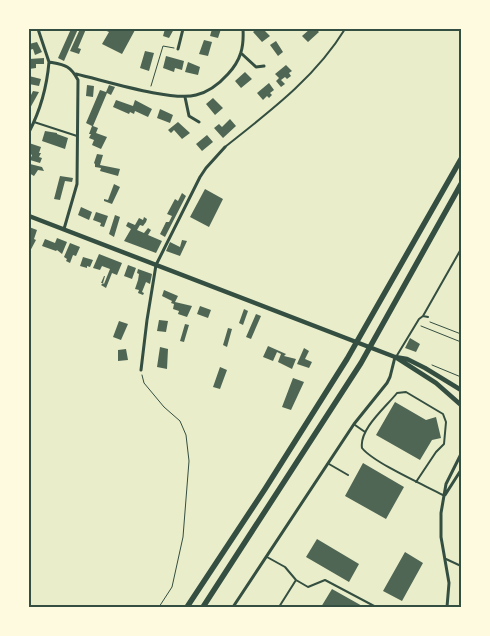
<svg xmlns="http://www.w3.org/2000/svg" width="490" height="636" font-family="Manrope,sans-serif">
<rect width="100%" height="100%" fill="#e9edc9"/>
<path fill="#4f6655" d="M71,29H78L64,61L58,58Z
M80,29H86L78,48L81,49L79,54L70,51Z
M102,29H133L135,30L122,54L102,44L109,32Z
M165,29H174L169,38L163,36Z
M212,29H221L218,38L210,36Z
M257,29H263L270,36L262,42L253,32Z
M310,29H316L319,32L308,42L302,36Z
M204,40L212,42L208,56L199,54Z
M276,41L283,52L278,56L270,45Z
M37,42L42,52L35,55L33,49L29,50V44Z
M145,51L154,53L149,71L140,68Z
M166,56L184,61L182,70L175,68L174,72L163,68Z
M44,58V64H36V68L29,69V59Z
M188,62L200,67L198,75L185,72Z
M286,65L292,71L289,73L291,76L287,79L285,77L281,80L285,84L281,87L276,81L279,78L275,74Z
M245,72L252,79L241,88L235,81Z
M29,76L41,79L39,86L29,84Z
M269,83L274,90L270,93L272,95L269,98L267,96L263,100L257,93Z
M87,85L94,86L93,97L86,96Z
M109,85L115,87L111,95L107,93L93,126L98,128L96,133L107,137L101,149L92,145L94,140L89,138L91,134H89L92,126L86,123L100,90L106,92Z
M33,91L39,92L29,110V99Z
M213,98L223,108L215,115L206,104Z
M116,100L133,106L135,100L152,109L148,117L135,111L134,114L130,112L129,114L113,107Z
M160,109L173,115L170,123L157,118Z
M230,119L236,126L223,138L214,128L219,124L222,127Z
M178,122L190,133L182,139L174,130L171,133L168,130Z
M45,131L57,133V134L68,138L65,149L42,141Z
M207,135L213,142L202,151L196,144Z
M29,143L41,147L39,153H41L39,157L42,158L40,163L30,160L32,155L29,153Z
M97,154L103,155L100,165L120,169L118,176L100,171L101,168L95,167V164L94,163Z
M30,164L42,167L44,171L38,170L34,176L29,173Z
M60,176L73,178L72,182L65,181L60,200L54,199Z
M114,184L120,187L112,204L104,201V199L108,200Z
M205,189L223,199L209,227L190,217Z
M182,193L186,196L165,237L160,234L166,222H169L172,216L167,214L175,199L178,201Z
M81,207L92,212L89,220L78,215Z
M96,212L108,216L104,227L100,226L101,223L93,220Z
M115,215L120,217L114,237L109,234Z
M144,217L147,219L146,222L143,226L140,225L137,230L144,233L148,228L151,230L148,235L162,241L156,253L124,241L131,229L126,226L128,222L135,225L139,218L143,220Z
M29,227L37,230L34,239L36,240L29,253Z
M57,238L67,242L62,254L57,250L56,251L42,246L45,239L55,243Z
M182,240L187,241L180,256L166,251L170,242L180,247Z
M70,243L80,247L76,256L73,255L70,263L66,261L67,259L64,257Z
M99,254L122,263L117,275L112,273L106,288L101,285L103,283H101L104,276H105L103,283L104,284L110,269L102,266L100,270L93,268Z
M83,257L93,260L90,267L87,266V268L80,266Z
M128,265L136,268L132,279L124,276Z
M138,269L152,274L150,284L146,282L142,292L144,293L143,295L138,293L139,290L135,289L138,280L139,274L137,273Z
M164,290L178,296L175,302L192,306L187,317L178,314L179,311L173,309L174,304L171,303L172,301L162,296Z
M200,306L211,310L208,318L197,314Z
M244,309L248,311L243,325L239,323Z
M256,314L261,316L251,339L246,337Z
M159,320L168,321L166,332L157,331Z
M119,321L128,324L121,340L113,337Z
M185,324L189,325L184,342L180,341Z
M228,328L232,329L227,347L223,345Z
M410,338L420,344L416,352L405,348Z
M268,346L286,354L284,356L296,359L292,369L278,362L281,354L277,352L273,361L263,357Z
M160,347L168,349L167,369L157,367Z
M304,348L309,351L305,359L312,362L309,368L297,364Z
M126,349L128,360L118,361V350Z
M220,367L227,370L220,389L213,387Z
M293,378L304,382L291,410L282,407Z
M395,402L426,420L436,417L441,438L432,440L420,460L376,435Z
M363,463L404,487L386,519L345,496Z
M317,539L359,564L349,582L306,557Z
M405,552L423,563L402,601L383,591Z
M332,589L364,607H321Z"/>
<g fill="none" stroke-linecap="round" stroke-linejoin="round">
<path stroke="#344e41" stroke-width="1" d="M151,86L163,46L174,48
M430,322L461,334
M421,326L461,342
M432,365L461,377
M142,375L144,383L164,407L180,421L186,435L189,461L183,537L172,587L159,607"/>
<path stroke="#344e41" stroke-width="2" d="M34,122L77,136
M225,147C269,112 315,78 345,29
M423,316L461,249
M396,357L419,319L423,316L428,317
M355,425L365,432
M329,464L348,475
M416,482L436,452L444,444L446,422L443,414L406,392L397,393C386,407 359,429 362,448C374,463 424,485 443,495
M267,557L285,567L296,580L308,587L325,580L376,607
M446,559L461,566
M279,607L296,580"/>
<path stroke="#344e41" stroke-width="3" d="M38,29L49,62
M178,49L183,29
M242,54L256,67L264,66
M76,74C103,80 172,102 196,95C209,92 219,84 228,74C241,60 244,47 243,29
M185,97L189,116L199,122
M29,132C40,111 47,85 49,62C65,65 70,65 78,80L77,184L64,229
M141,370L147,320L156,265L200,177L206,168L225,147
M445,495L461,470
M233,607L354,424L387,383L390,377L395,357
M447,607L449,583L441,537V513L446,484L461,454"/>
<path stroke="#344e41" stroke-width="4.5" d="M29,216L395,357L407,359L425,368L461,390
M397,358L436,383L461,405"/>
<path stroke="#344e41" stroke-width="5.5" d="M187,607L265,489L347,359L461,159
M203,607L361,363L461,184"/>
</g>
<rect width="490" height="636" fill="none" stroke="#fefae0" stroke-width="60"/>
<rect x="30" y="30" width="430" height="576" fill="none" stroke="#344e41" stroke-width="2"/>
</svg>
